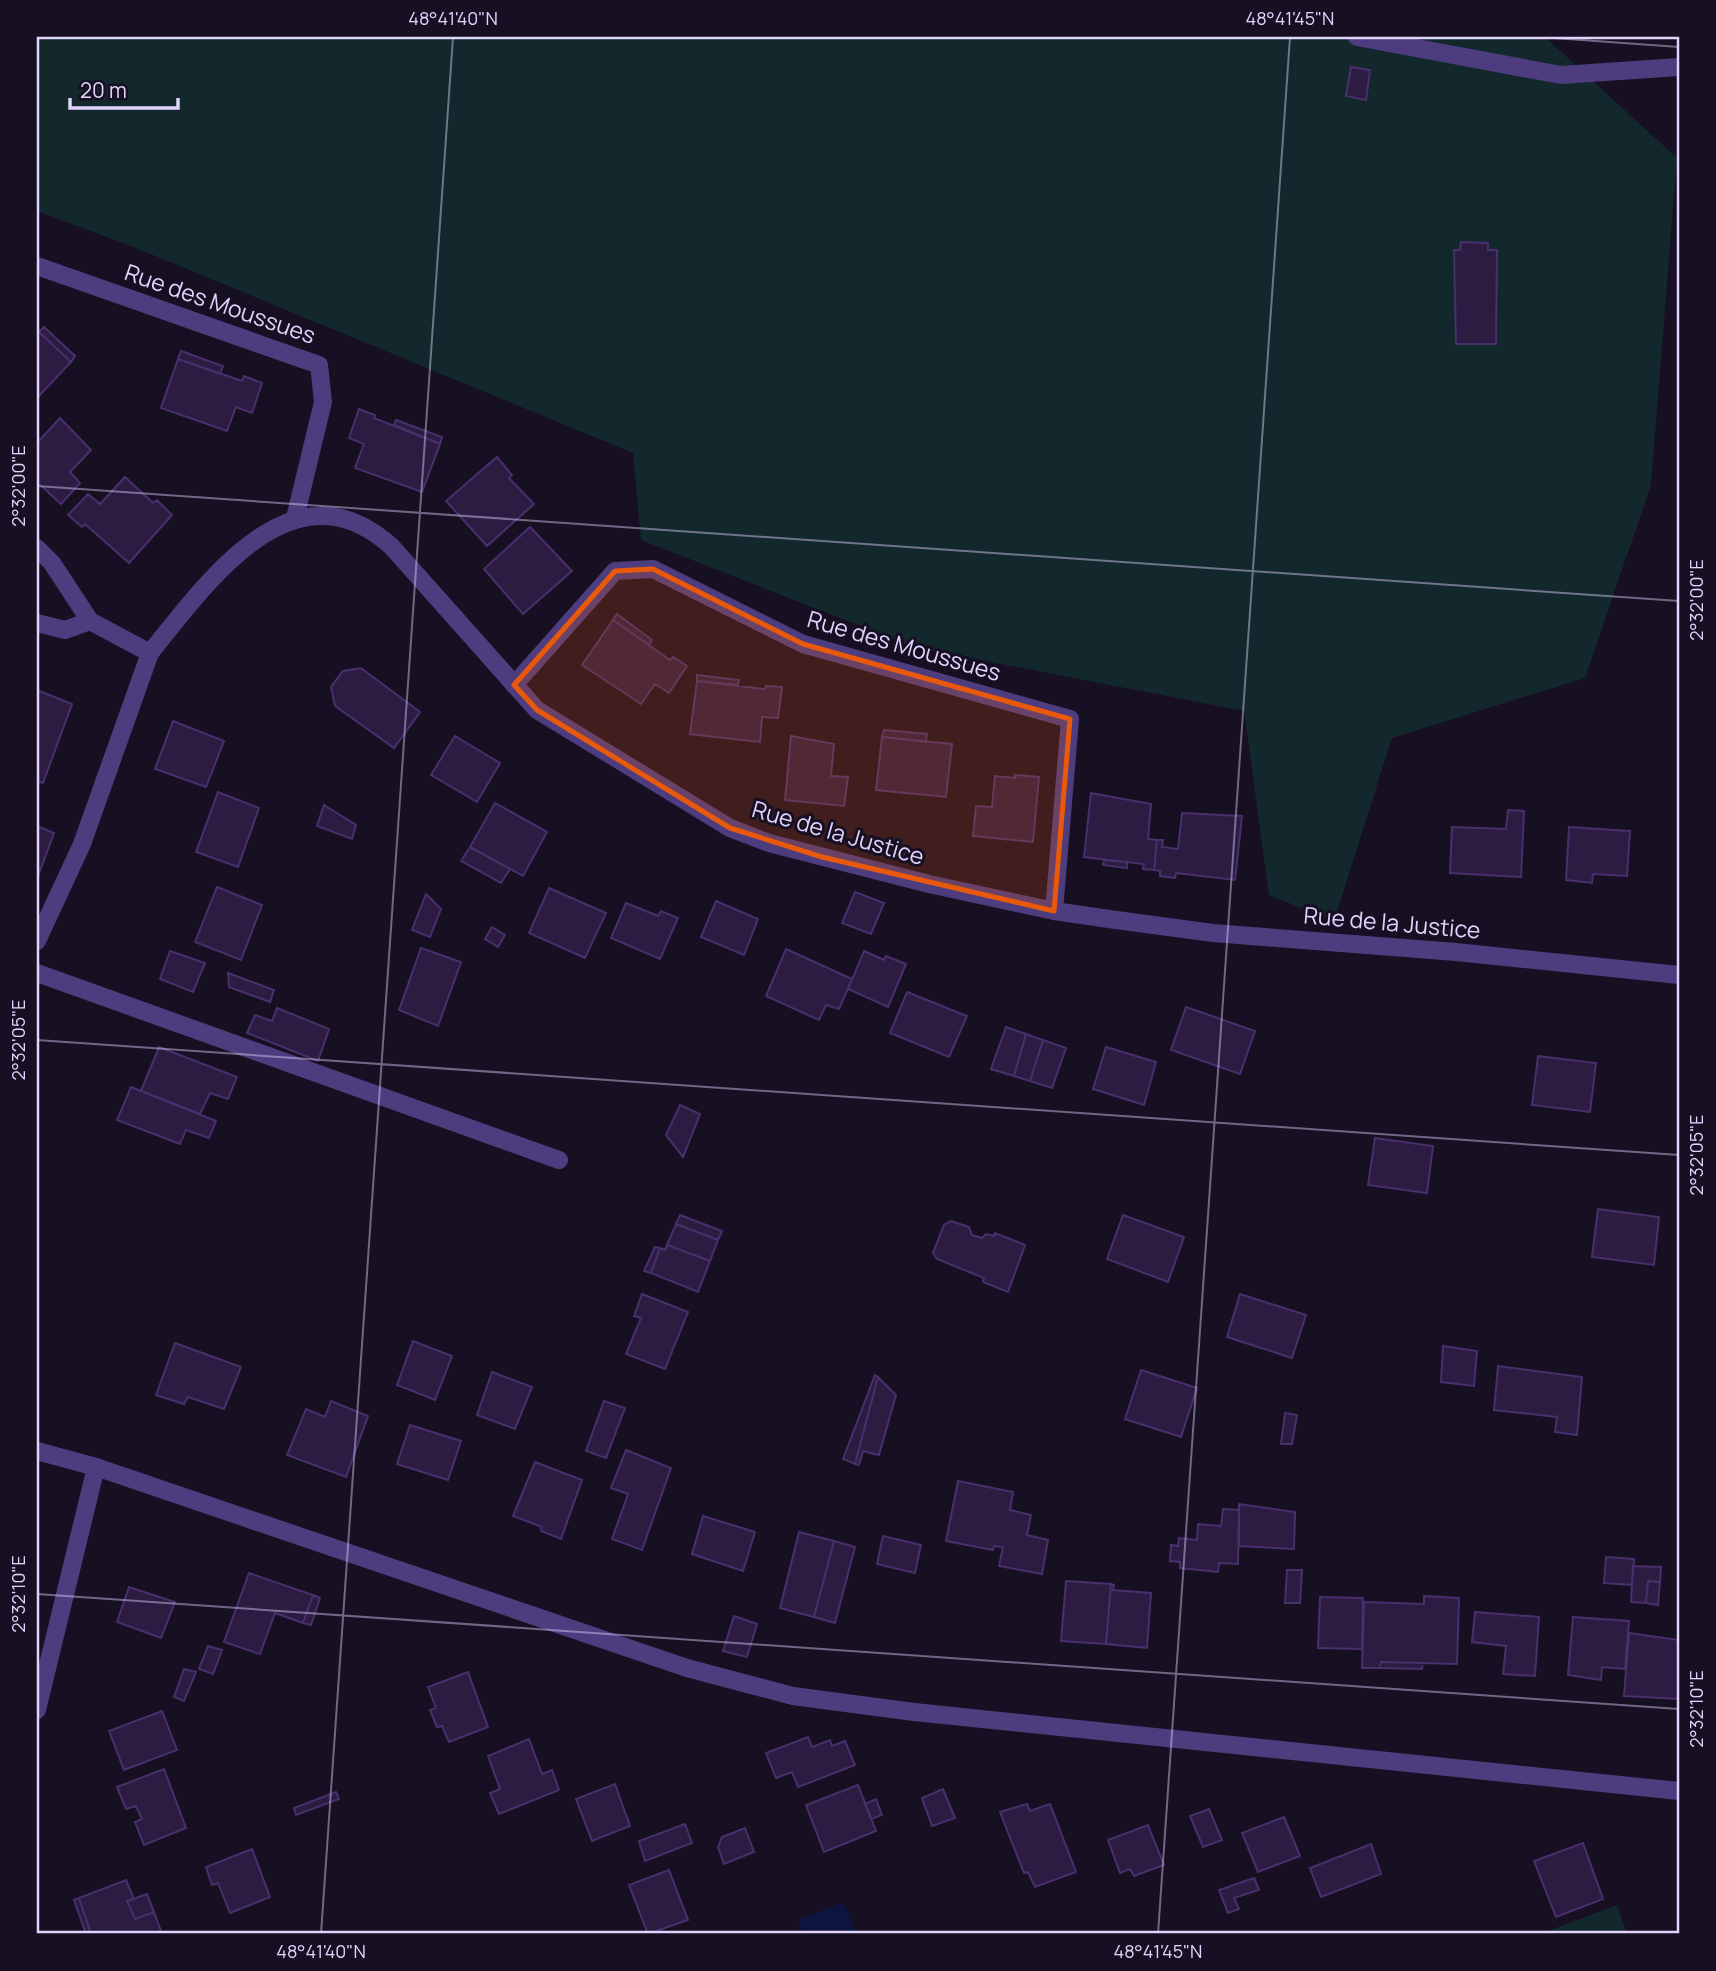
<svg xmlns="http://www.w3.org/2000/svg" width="1716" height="1971" font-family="Manrope,sans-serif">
<rect width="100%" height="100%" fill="#170f22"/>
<path fill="#13282c" d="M37,37H1545L1677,158L1651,485L1585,678L1392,738L1334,921L1269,895L1244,711L914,647L641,540L633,453L136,248L37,211Z
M1617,1905L1627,1934H1540Z"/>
<path fill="#0d153e" d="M844,1902L857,1934H804L798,1920Z"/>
<path fill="#2c1c42" stroke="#48306d" stroke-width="2" d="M1351,67L1370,70L1366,100L1346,96Z
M1461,242L1488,243V250H1497L1496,344H1456L1454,250H1460Z
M44,327L75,356L71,362L39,332Z
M37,330L71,362L37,398Z
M181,351L223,366L220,374L178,359Z
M178,359L242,381L244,376L262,383L252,413L236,407L227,431L161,408Z
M359,409L375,415L374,418L440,444L422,492L355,468L364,444L349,438Z
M60,418L91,450L70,472L80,483L61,504L37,482V443Z
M396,420L442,437L440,444L394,425Z
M497,457L512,475L509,478L534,504L487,546L446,501Z
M125,477L153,503L157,500L172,515L129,563L85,524L82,527L68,515L88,494L100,504Z
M530,527L572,571L523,614L484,569Z
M617,614L652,640L649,645L613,620Z
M613,620L670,660L673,657L687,666L669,693L655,684L641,704L582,665Z
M361,668L420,712L394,748L335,706L331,687L343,671Z
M697,675L739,680L738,685L697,681Z
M697,681L765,689L766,686L782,687L778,718L762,717L760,742L690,734Z
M37,690L72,704L43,783L37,781Z
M173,721L224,741L206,787L155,769Z
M884,730L927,734L926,742L882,737Z
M455,736L500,763L477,802L431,775Z
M791,736L834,744L831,776L848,777L844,806L785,800Z
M882,737L952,744L946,797L876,790Z
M1015,775L1039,777L1033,842L973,836L976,806L992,807L995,776L1015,778Z
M218,792L259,808L238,867L196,852Z
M1091,793L1151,804L1148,839L1157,840L1154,870L1143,869L1144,864L1084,857Z
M495,803L547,832L523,876L470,847Z
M324,805L356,825L352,839L317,826Z
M1508,810L1524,811L1521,877L1450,873L1452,827L1506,829Z
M1182,813L1242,816L1235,880L1176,873L1175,878L1160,876V871L1154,870L1157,840H1163L1162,847L1178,849Z
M37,826L54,833L37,879Z
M1569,827L1630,831L1627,876L1593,874L1592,883L1566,880Z
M470,847L510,869L501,883L461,861Z
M1104,860L1127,862V868L1103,865Z
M217,887L262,905L241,960L195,942Z
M549,888L606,913L585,958L529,933Z
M855,892L884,903L871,934L842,923Z
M426,894L441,909L430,937L412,930Z
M716,901L758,919L744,955L701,937Z
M626,903L658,916L661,911L678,918L660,959L611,938Z
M492,927L505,935L498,947L485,939Z
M421,948L461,962L438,1026L399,1010Z
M786,949L852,979L839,1009L826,1005L819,1020L766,996Z
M170,951L205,963L193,992L160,979Z
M864,951L884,960L886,956L906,964L888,1007L848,989Z
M228,973L274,990L270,1002L229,987Z
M907,992L967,1016L949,1057L890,1033Z
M1186,1007L1255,1031L1240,1074L1171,1050Z
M277,1008L329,1029L318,1061L247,1033L255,1015L272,1021Z
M1006,1027L1026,1034L1014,1076L991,1069Z
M1026,1034L1043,1040L1030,1081L1014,1076Z
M1043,1040L1066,1048L1052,1088L1030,1081Z
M159,1047L237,1077L228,1099L210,1093L200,1114L141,1091Z
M1106,1047L1156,1062L1144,1105L1093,1089Z
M1538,1056L1596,1063L1590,1112L1532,1105Z
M131,1087L216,1121L209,1138L186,1130L180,1144L117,1120Z
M680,1105L700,1114L683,1157L666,1135Z
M1375,1138L1433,1146L1427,1193L1368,1185Z
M1598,1209L1659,1217L1654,1265L1592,1257Z
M680,1215L722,1231L718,1240L676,1224Z
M1123,1215L1184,1237L1168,1282L1107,1259Z
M951,1221L969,1227L972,1235L982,1238L986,1234L994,1236L995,1233L1025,1245L1008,1292L983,1282L984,1278L937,1259L933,1253L944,1225Z
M676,1224L718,1240L710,1261L667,1245Z
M667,1245L710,1261L698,1292L651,1273L660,1248L665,1250Z
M655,1247L660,1248L651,1273L644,1271Z
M642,1294L688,1312L665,1369L626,1354L641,1318L634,1316Z
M1240,1294L1306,1315L1292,1358L1227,1337Z
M413,1341L452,1356L435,1400L397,1385Z
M175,1343L241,1367L224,1409L188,1397L184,1404L156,1395Z
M1443,1346L1477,1351L1474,1386L1441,1382Z
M1498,1366L1582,1377L1577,1435L1555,1432L1557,1417L1494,1410Z
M1141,1370L1197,1388L1181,1437L1125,1419Z
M492,1372L532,1387L515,1429L477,1415Z
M875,1375L878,1377L855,1464L843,1459Z
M878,1377L896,1395L879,1455L863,1451L859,1465L855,1464Z
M331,1401L368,1416L346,1477L287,1455L306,1409L325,1417Z
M604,1401L625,1408L606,1458L586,1451Z
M1285,1413L1297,1415L1292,1444H1281Z
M410,1425L461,1441L448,1480L397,1464Z
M626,1450L671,1468L642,1550L612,1539L628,1494L611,1488Z
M535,1462L582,1480L561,1539L541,1531L542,1527L513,1516Z
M958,1481L1013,1492L1010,1510L1031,1515L1027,1535L1048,1540L1042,1574L999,1566L1003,1547L994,1546L993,1550L946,1541Z
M1239,1504L1295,1512L1294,1549L1239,1546Z
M1223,1509L1239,1510L1238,1564L1219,1563L1218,1572L1180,1568V1562L1170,1561L1171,1545L1178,1546L1179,1538L1197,1540L1198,1524L1221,1526Z
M703,1516L755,1532L743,1571L692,1554Z
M799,1532L834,1541L814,1617L780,1608Z
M883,1536L921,1545L915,1573L877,1564Z
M834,1541L855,1547L835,1623L814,1617Z
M1606,1557L1634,1559L1632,1585L1604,1583Z
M1633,1566L1661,1567L1660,1582L1648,1581L1646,1603L1631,1602Z
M1287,1570H1302L1300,1603H1285Z
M249,1573L313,1595L303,1623L275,1613L260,1654L224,1642Z
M1066,1581L1111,1584L1106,1644L1061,1641Z
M1648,1581L1660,1582L1658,1605L1646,1603Z
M1111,1584L1114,1585L1113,1590L1151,1593L1147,1648L1106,1644Z
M129,1587L175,1602L161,1638L117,1622Z
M313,1595L320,1598L311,1625L303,1623Z
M1424,1596L1459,1598L1457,1664L1381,1662L1380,1668H1362L1364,1602L1424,1604Z
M1320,1597L1363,1598L1362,1649L1318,1648Z
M1475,1612L1539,1617L1535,1676L1503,1674L1506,1646L1472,1642Z
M734,1616L757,1624L747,1657L723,1651Z
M1573,1617L1629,1621L1625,1669L1602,1667L1601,1680L1568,1675Z
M1629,1633L1679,1640V1699L1624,1696Z
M208,1646L222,1650L213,1674L199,1669Z
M1381,1662L1423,1663L1422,1669L1380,1668Z
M184,1669L196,1672L184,1701L174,1697Z
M468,1672L488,1727L449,1742L442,1726L437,1727L430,1710L436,1708L428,1687Z
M162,1711L177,1750L124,1770L109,1731Z
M808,1737L812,1747L830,1740L832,1746L845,1741L855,1765L798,1787L792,1772L776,1778L766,1753Z
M529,1739L542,1774L552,1770L559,1790L499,1814L490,1793L500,1789L488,1756Z
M164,1769L186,1828L144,1845L135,1822L142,1819L136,1806L126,1809L117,1787Z
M615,1784L630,1826L592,1841L576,1799Z
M858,1785L876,1831L824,1852L806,1805Z
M943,1789L955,1818L932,1826L922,1798Z
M336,1792L339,1799L296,1815L294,1808Z
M876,1799L882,1815L871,1819L865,1804Z
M1027,1804L1030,1811L1050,1804L1076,1872L1035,1887L1028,1872L1024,1873L1000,1812Z
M1209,1809L1222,1840L1203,1847L1190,1816Z
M1284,1817L1300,1856L1258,1872L1242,1833Z
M685,1824L692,1843L645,1861L639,1841Z
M1148,1825L1164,1865L1134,1876L1130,1869L1120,1873L1108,1840Z
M745,1828L754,1852L724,1864L718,1847L722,1837Z
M1583,1843L1603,1899L1556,1917L1534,1861Z
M1371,1844L1381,1874L1321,1897L1310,1868Z
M252,1849L270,1897L230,1913L218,1883L212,1885L206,1867Z
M669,1870L688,1920L648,1934L629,1885Z
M1254,1878L1259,1890L1234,1898L1239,1909L1228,1913L1219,1890Z
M126,1880L134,1899L127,1901L135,1919L154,1912L162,1934H91L79,1898Z
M147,1894L154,1912L135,1919L127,1901Z
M79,1898L91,1934H86L74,1900Z"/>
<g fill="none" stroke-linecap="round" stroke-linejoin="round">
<path stroke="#4d3d7f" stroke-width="18" d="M37,973L559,1160"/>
<path stroke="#4d3d7f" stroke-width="18" d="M1357,37L1561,75L1679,67
M37,266L319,365L323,402L295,518
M37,548L52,563L90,621L150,653L82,844L37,941
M37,623L65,630L90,621
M150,653C208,581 294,458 392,547L537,710L730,828L769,843L929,884L1054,911L1109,919L1213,933L1456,952L1679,975
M514,685L615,571L653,569L803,644L1070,719L1054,911
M37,1710L96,1467"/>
<path stroke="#4d3d7f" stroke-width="18" d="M37,1451L96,1467L687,1668L793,1696L914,1712L1679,1791"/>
</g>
<path fill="#e8590c" fill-opacity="0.2" stroke="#e8590c" stroke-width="5" stroke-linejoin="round" d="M653,569L803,644L1070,719L1054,911L822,857L730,828L537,710L514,685L615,571Z"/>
<path fill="none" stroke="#e0d3fc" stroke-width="2" stroke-opacity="0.45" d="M1540,37L1679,47M37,486L1679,601M37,1040L1679,1155M37,1594L1679,1709M321,1934L453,37M1158,1934L1290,37"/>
<g text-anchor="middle" stroke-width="6" stroke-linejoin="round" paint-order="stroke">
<g font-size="23" fill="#e0d3fc" stroke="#170f22">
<text transform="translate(220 304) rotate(19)" y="8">Rue des Moussues</text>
<text transform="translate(904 646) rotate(16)" y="8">Rue des Moussues</text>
<text transform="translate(838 833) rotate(16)" y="8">Rue de la Justice</text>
<text transform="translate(1392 923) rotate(5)" y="8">Rue de la Justice</text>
</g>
</g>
<rect width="1716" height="1971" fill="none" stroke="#170f22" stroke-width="77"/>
<path d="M70 98v10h108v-10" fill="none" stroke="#e0d3fc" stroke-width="3.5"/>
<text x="80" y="98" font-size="21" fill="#e0d3fc" stroke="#170f22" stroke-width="5" paint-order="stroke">20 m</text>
<rect x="38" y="38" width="1640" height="1894" fill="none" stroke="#e0d3fc" stroke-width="2.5"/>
<g font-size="18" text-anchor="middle" fill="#e0d3fc">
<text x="453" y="25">48°41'40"N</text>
<text x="1290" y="25">48°41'45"N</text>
<text transform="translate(19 486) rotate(-90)" y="6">2°32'00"E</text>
<text transform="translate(1697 600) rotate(-90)" y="6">2°32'00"E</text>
<text transform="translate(19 1040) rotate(-90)" y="6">2°32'05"E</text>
<text transform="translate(1697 1155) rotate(-90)" y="6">2°32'05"E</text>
<text transform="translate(19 1594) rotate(-90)" y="6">2°32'10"E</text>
<text transform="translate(1697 1709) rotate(-90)" y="6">2°32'10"E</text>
<text x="321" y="1958">48°41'40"N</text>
<text x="1158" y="1958">48°41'45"N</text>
</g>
</svg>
